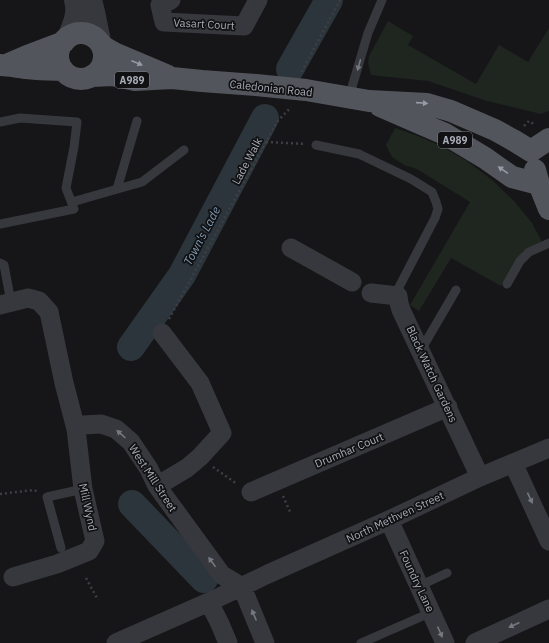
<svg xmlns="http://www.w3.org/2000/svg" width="549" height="643" font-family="'IBM Plex Sans',sans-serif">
<rect width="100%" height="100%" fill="#161618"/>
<path fill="#1e261f" d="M388,21L413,36L408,45L476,84L499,45L528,62L549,28V111L541,114L487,101L428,81L371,75L368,63L369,56Z
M395,128L418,136L441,146L467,161L492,180L514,201L532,223L542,242L523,251L501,286L451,258L419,311L410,305L470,202L417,169L404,165L392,157L386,145Z"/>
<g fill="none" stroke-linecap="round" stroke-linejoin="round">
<path stroke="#2c353c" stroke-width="28" d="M290,69L329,0
M131,347L182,275L265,118
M132,504L204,579"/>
<path stroke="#3d3f44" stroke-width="2.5" stroke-dasharray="2 3" stroke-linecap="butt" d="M302,72V71L340,0
M524,126L529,121L535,125
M266,142L306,144
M169,319L277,122L291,107
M213,467L237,484
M0,494L34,490L38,492
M283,496L291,514
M86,578L98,600"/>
<path stroke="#37383d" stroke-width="9" d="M349,97L368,33L382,0
M0,122L20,118L77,122L74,147L66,188L74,209L0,224
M316,145L359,154L411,179L432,192L436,202L438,209L435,218L399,287L398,296
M117,189L137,121
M72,202L142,182L184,150
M0,263L4,265L11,302
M507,284L520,261L529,252L549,243
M421,350L456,290
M61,548L47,497L83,489
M419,586L447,573
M361,643L432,612"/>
<path stroke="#37383d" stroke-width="19" d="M171,0L160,5L164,22L244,26L258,0
M291,248L352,282
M371,293L398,296L399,303L401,310L480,477
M0,305L28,298L39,301L49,312L64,383L76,429L83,489L95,541L89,551L57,564L13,577
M76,429L83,425L101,424L116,429L131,442L149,469L157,486L222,575L242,587
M513,463L549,541
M157,486L187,468L200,457L222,433L200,383L162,333
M251,492L448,407
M389,520L445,643
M242,587L265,643
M209,602L220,624L228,643
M116,643L209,602L268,574L389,520L480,477L549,448
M475,643L549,609"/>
<path stroke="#37383d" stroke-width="22" d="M91,0L94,12L100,41
M68,38C73,25 79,14 75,0"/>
<path stroke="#53555c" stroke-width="22" d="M58 56a23 23 0 1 1 46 0a23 23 0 1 1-46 0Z
M102,46L116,54L168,76
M0,65C9,65 16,67 25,68C37,70 50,69 63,70
M6,65L27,56L64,42
M92,76L112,75L135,80L172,78L202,81L256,85L306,90L369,101L427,104L451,111L495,130L513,140L531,151
M380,106L419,123L445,134L485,158L512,177L539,184
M531,151L549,139
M535,170L539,184L549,209"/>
</g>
<defs><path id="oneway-solid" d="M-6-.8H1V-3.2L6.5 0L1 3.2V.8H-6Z"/></defs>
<g fill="#979ba6">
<use href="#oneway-solid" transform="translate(137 63) rotate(22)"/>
<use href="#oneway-solid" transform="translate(422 103) rotate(4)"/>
<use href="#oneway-solid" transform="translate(503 170) rotate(-145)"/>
</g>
<g fill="#757881">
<use href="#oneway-solid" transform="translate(359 65) rotate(106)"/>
<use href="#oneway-solid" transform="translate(121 434) rotate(-138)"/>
<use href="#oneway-solid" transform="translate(530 498) rotate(65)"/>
<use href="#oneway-solid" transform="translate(212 562) rotate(-126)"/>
<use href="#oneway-solid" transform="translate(254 615) rotate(-113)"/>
<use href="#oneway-solid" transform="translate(514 625) rotate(155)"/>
<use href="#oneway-solid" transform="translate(440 632) rotate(66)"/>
</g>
<g text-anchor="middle" stroke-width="3.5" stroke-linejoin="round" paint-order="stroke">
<g fill="#111113" stroke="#7b7e86" stroke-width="1">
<rect x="115" y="72" width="34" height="16" rx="3"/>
<rect x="438" y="132" width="34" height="16" rx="3"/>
</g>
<g font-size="10" font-weight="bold" fill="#a8adb8">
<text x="132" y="84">A989</text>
<text x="455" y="144">A989</text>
</g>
<g font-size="11" fill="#a8adb8" stroke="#111113">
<text transform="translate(204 24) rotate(3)" y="4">Vasart Court</text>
<text transform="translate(271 88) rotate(6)" y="4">Caledonian Road</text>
<text transform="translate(247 161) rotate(-62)" y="4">Lade Walk</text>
<text transform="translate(432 374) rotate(65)" y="4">Black Watch Gardens</text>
<text transform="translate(349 450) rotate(-23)" y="4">Drumhar Court</text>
<text transform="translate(153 478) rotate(57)" y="4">West Mill Street</text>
<text transform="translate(88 507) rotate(78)" y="4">Mill Wynd</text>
<text transform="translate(395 517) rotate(-25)" y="4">North Methven Street</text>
<text transform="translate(417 581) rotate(65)" y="4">Foundry Lane</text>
</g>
<g font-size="12" font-style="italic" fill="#7f9bb3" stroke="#111113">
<text transform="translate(202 236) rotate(-62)" y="4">Town's Lade</text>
</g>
</g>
</svg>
